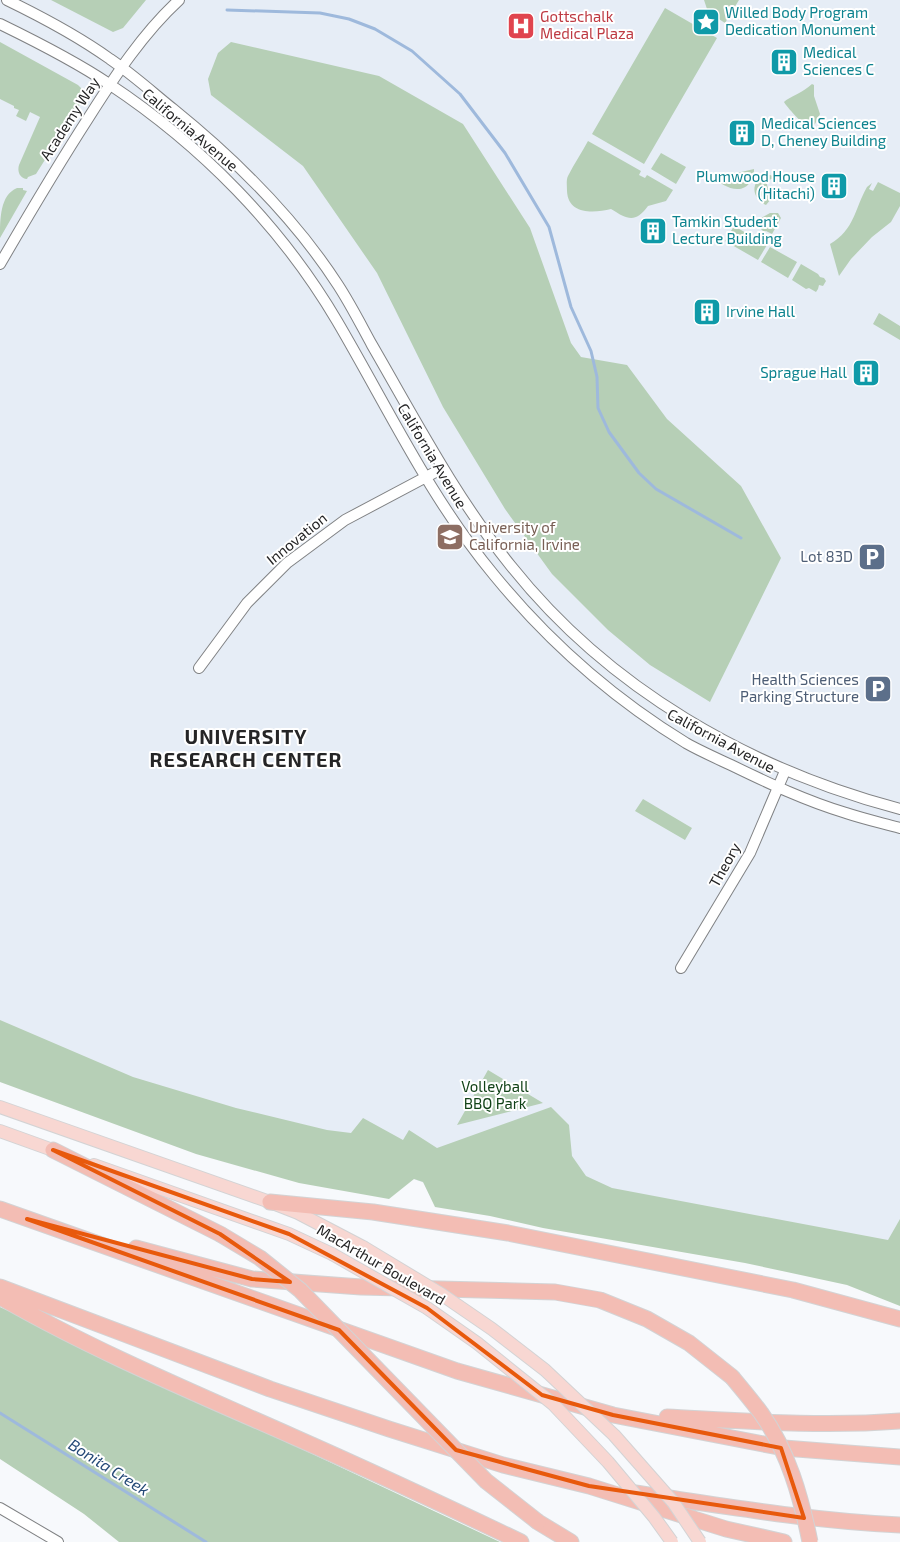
<svg xmlns="http://www.w3.org/2000/svg" width="900" height="1542" font-family="'Exo 2',sans-serif">
<rect width="100%" height="100%" fill="#f7f9fc"/>
<path fill="#e6edf6" d="M0,0H900V1293L427,1184L411,1178L0,1073Z"/>
<path fill="#b6cfb6" d="M51,0H146L123,28L113,32Z
M704,0H739L725,23L708,12Z
M665,8L717,38L644,164L592,134Z
M0,42L78,85L82,89L84,98L36,174L28,177L27,179C20,178 17,172 19,165L40,117L30,112L26,121L16,116L19,110L14,108V106L0,99Z
M231,42L379,76L463,124L530,228L571,343L581,357L627,365L667,419L741,486L781,558L710,702L650,665L608,630L552,574L505,509L443,407L377,273L303,166L211,95L208,79L218,53Z
M812,84L814,85V96L820,114L815,124L810,129C806,128 785,105 784,102C789,97 804,92 812,84Z
M588,141L641,171L639,175L645,178L647,175L673,190L666,201L648,206C635,224 627,219 611,209C594,213 568,215 567,191C567,186 566,180 568,176C574,164 582,152 588,141Z
M661,153L686,167L676,184L651,169Z
M754,169C754,173 754,176 751,181C741,197 722,186 712,176L714,173H737Z
M770,175L776,177L767,181V185L771,199L766,205C749,197 751,177 770,175Z
M878,182L900,193V206L891,222L872,237L851,259L839,276L830,244C855,229 854,210 867,187L872,183L869,189L873,191Z
M17,188H23V190L27,191L0,238C0,219 0,195 17,188Z
M770,213H778L781,218L772,234L766,231L764,232L757,225L761,218Z
M734,226L767,245L758,260L725,241Z
M770,247L797,262L788,278L761,262Z
M801,264L818,274L820,277L824,278L826,281L823,286L819,285L818,289L816,292L809,288L806,289L792,280Z
M879,313L900,326V340L873,324Z
M643,799L692,828L685,840L635,811Z
M0,1020L133,1077L236,1108L327,1130L351,1133L363,1118L403,1140L409,1130L437,1148L551,1107L569,1125L572,1156L586,1176L612,1188L888,1240L900,1219V1306L847,1285L745,1263L543,1228L490,1216L435,1207L423,1182L414,1179L389,1199L299,1183L196,1154L0,1082Z
M488,1070L543,1103L457,1125Z
M0,1307L500,1542H119L84,1514L0,1459Z"/>
<g fill="none" stroke-linecap="round" stroke-linejoin="round">
<path stroke="#9eb9dc" stroke-width="3" d="M227,10L320,13L349,19L375,29L412,51L460,94L505,153L549,227L571,307L591,351L597,377L598,408L609,432L639,473L656,489L741,538
M0,1413L206,1542"/>
<g stroke="#808284" stroke-width="12">
<path id="minor" d="M7,0C42,17 78,36 110,59C132,74 152,92 173,109C236,160 294,217 338,285C351,305 361,325 372,345C416,421 456,498 511,566C609,689 749,769 900,809
M0,24C37,42 75,61 109,84C201,145 281,226 337,321C387,406 430,498 494,575C548,641 614,699 686,743C700,751 716,758 731,765C768,783 806,801 846,813C864,819 882,823 900,828
M0,264C29,214 58,165 89,117C115,76 143,33 179,0
M199,668L247,603L287,563L345,520L443,468
M681,968L750,853L785,771
M0,1508L58,1542"/>
</g>
<g stroke="#d3d3d4" stroke-width="14">
<path id="major" d="M0,1107L270,1202L298,1213L363,1247
M0,1131L61,1153
M94,1165L289,1234L332,1254"/>
</g>
<g stroke="#d3d3d4" stroke-width="17">
<path id="highway" d="M53,1150L220,1234
M270,1202L373,1212L508,1233L793,1290L900,1319
M0,1209L457,1371L613,1415L784,1448L900,1457
M136,1248L252,1279L361,1287L555,1292L600,1300L647,1319L689,1343L732,1377
M0,1287L270,1389L389,1429L503,1465L589,1486L726,1529L784,1542
M0,1297C94,1351 195,1393 294,1437C371,1471 446,1506 521,1542
M667,1417C744,1421 822,1427 900,1421
M635,1493C724,1506 811,1521 900,1525
M538,1522L571,1542"/>
</g>
<use href="#minor" stroke="#fff" stroke-width="10"/>
<use href="#major" stroke="#f8d7d2" stroke-width="12"/>
<use href="#highway" stroke="#f3bdb4" stroke-width="15"/>
<g stroke="#d3d3d4" stroke-width="14" stroke-linecap="butt">
<path id="major-bridge" d="M363,1247L441,1294L492,1329L545,1370L614,1435L673,1502L700,1542
M332,1254L427,1308L477,1343L553,1404L608,1462L654,1517L672,1542"/>
</g>
<g stroke="#d3d3d4" stroke-width="17" stroke-linecap="butt">
<path id="highway-bridge" d="M220,1234L260,1258L300,1290L486,1481L538,1522
M732,1377C742,1389 752,1401 761,1413C788,1451 801,1497 810,1542"/>
</g>
<use href="#major-bridge" stroke="#f8d7d2" stroke-width="12"/>
<use href="#highway-bridge" stroke="#f3bdb4" stroke-width="15"/>
</g>
<path fill="none" stroke="#e8590c" stroke-width="4" stroke-linejoin="round" d="M53,1150L289,1234L427,1308L542,1395L613,1415L781,1448L804,1518L589,1486L456,1450L339,1330L27,1219L252,1279L290,1282L220,1234Z"/>
<defs>
<g id="sight-square" transform="scale(1.4375)"><rect x="-9" y="-9" width="18" height="18" rx="4" fill="#0f9aa8" stroke="#fff"/><path d="M0-6L1.8-2.2L6-1.7L2.9 1.2L3.7 5.4L0 3.3L-3.7 5.4L-2.9 1.2L-6-1.7L-1.8-2.2Z" fill="#fff"/></g>
<g id="hospital-square" transform="scale(1.4375)"><rect x="-9" y="-9" width="18" height="18" rx="4" fill="#e0444e" stroke="#fff"/><path d="M-5-5h3v3.5h4V-5h3V5h-3V1.5h-4V5h-3Z" fill="#fff"/></g>
<g id="building-square" transform="scale(1.4375)"><rect x="-9" y="-9" width="18" height="18" rx="4" fill="#0f9aa8" stroke="#fff"/><path d="M-4-6H4V6H1V3H-1V6H-4ZM-2.5-4.3h1.7v1.8h-1.7ZM.8-4.3h1.7v1.8H.8ZM-2.5-1h1.7V.8h-1.7ZM.8-1h1.7V.8H.8Z" fill="#fff"/></g>
<g id="university-square" transform="scale(1.4375)"><rect x="-9" y="-9" width="18" height="18" rx="4" fill="#8d6e63" stroke="#fff"/><path d="M0-5L7-2L0 1L-7-2ZM-4 1L0 2.5L4 1V4Q0 6-4 4Z" fill="#fff"/></g>
<g id="parking-square" transform="scale(1.4375)"><rect x="-9" y="-9" width="18" height="18" rx="4" fill="#5c6f8a" stroke="#fff"/><path d="M-3.5-5.5H1a3.5 3.5 0 0 1 0 7H-1V5.5H-3.5ZM-1-3.4V-.6H.8a1.4 1.4 0 0 0 0-2.8Z" fill="#fff"/></g>
</defs>
<g fill-rule="evenodd">
<use href="#sight-square" x="706" y="22"/>
<use href="#hospital-square" x="521" y="26"/>
<use href="#building-square" x="784" y="62"/>
<use href="#building-square" x="742" y="133"/>
<use href="#building-square" x="834" y="186"/>
<use href="#building-square" x="653" y="231"/>
<use href="#building-square" x="707" y="312"/>
<use href="#building-square" x="866" y="373"/>
<use href="#university-square" x="450" y="537"/>
<use href="#parking-square" x="872" y="557"/>
<use href="#parking-square" x="878" y="689"/>
</g>
<g text-anchor="middle" stroke-width="4" stroke-linejoin="round" paint-order="stroke">
<g font-size="15" fill="#0d838f" stroke="#fff" text-anchor="start">
<text x="725" y="18">Willed Body Program<tspan x="725" dy="17">Dedication Monument</tspan></text>
<text x="803" y="58">Medical<tspan x="803" dy="17">Sciences C</tspan></text>
<text x="761" y="129">Medical Sciences<tspan x="761" dy="17">D, Cheney Building</tspan></text>
<text x="815" y="182" text-anchor="end">Plumwood House<tspan x="815" dy="17">(Hitachi)</tspan></text>
<text x="672" y="227">Tamkin Student<tspan x="672" dy="17">Lecture Building</tspan></text>
<text x="726" y="317">Irvine Hall</text>
<text x="847" y="378" text-anchor="end">Sprague Hall</text>
</g>
<g font-size="15" fill="#be3a42" stroke="#fff" text-anchor="start">
<text x="540" y="22">Gottschalk<tspan x="540" dy="17">Medical Plaza</tspan></text>
</g>
<g font-size="15" fill="#252526" stroke="#fff">
<text transform="translate(70 119) rotate(-57)" y="5">Academy Way</text>
<text transform="translate(190 130) rotate(40)" y="5">California Avenue</text>
<text transform="translate(432 456) rotate(59)" y="5">California Avenue</text>
<text transform="translate(297 539) rotate(-39)" y="5">Innovation</text>
<text transform="translate(721 741) rotate(28)" y="5">California Avenue</text>
<text transform="translate(725 865) rotate(-61)" y="5">Theory</text>
<text transform="translate(381 1265) rotate(30)" y="5">MacArthur Boulevard</text>
</g>
<g font-size="15" fill="#785e54" stroke="#fff" text-anchor="start">
<text x="469" y="533">University of<tspan x="469" dy="17">California, Irvine</tspan></text>
</g>
<g font-size="15" fill="#4e5e75" stroke="#fff" text-anchor="end">
<text x="853" y="562">Lot 83D</text>
<text x="859" y="685">Health Sciences<tspan x="859" dy="17">Parking Structure</tspan></text>
</g>
<g font-size="15" fill="#114217" stroke="#fff">
<text x="495" y="1092">Volleyball<tspan x="495" dy="17">BBQ Park</tspan></text>
</g>
<g font-size="16" font-style="italic" fill="#244977" stroke="#fff">
<text transform="translate(109 1467) rotate(32)" y="6">Bonita Creek</text>
</g>
<g font-size="20" font-weight="bold" letter-spacing="1" fill="#252526" stroke="#fff">
<text x="246" y="744">UNIVERSITY<tspan x="246" dy="23">RESEARCH CENTER</tspan></text>
</g>
</g>
</svg>
